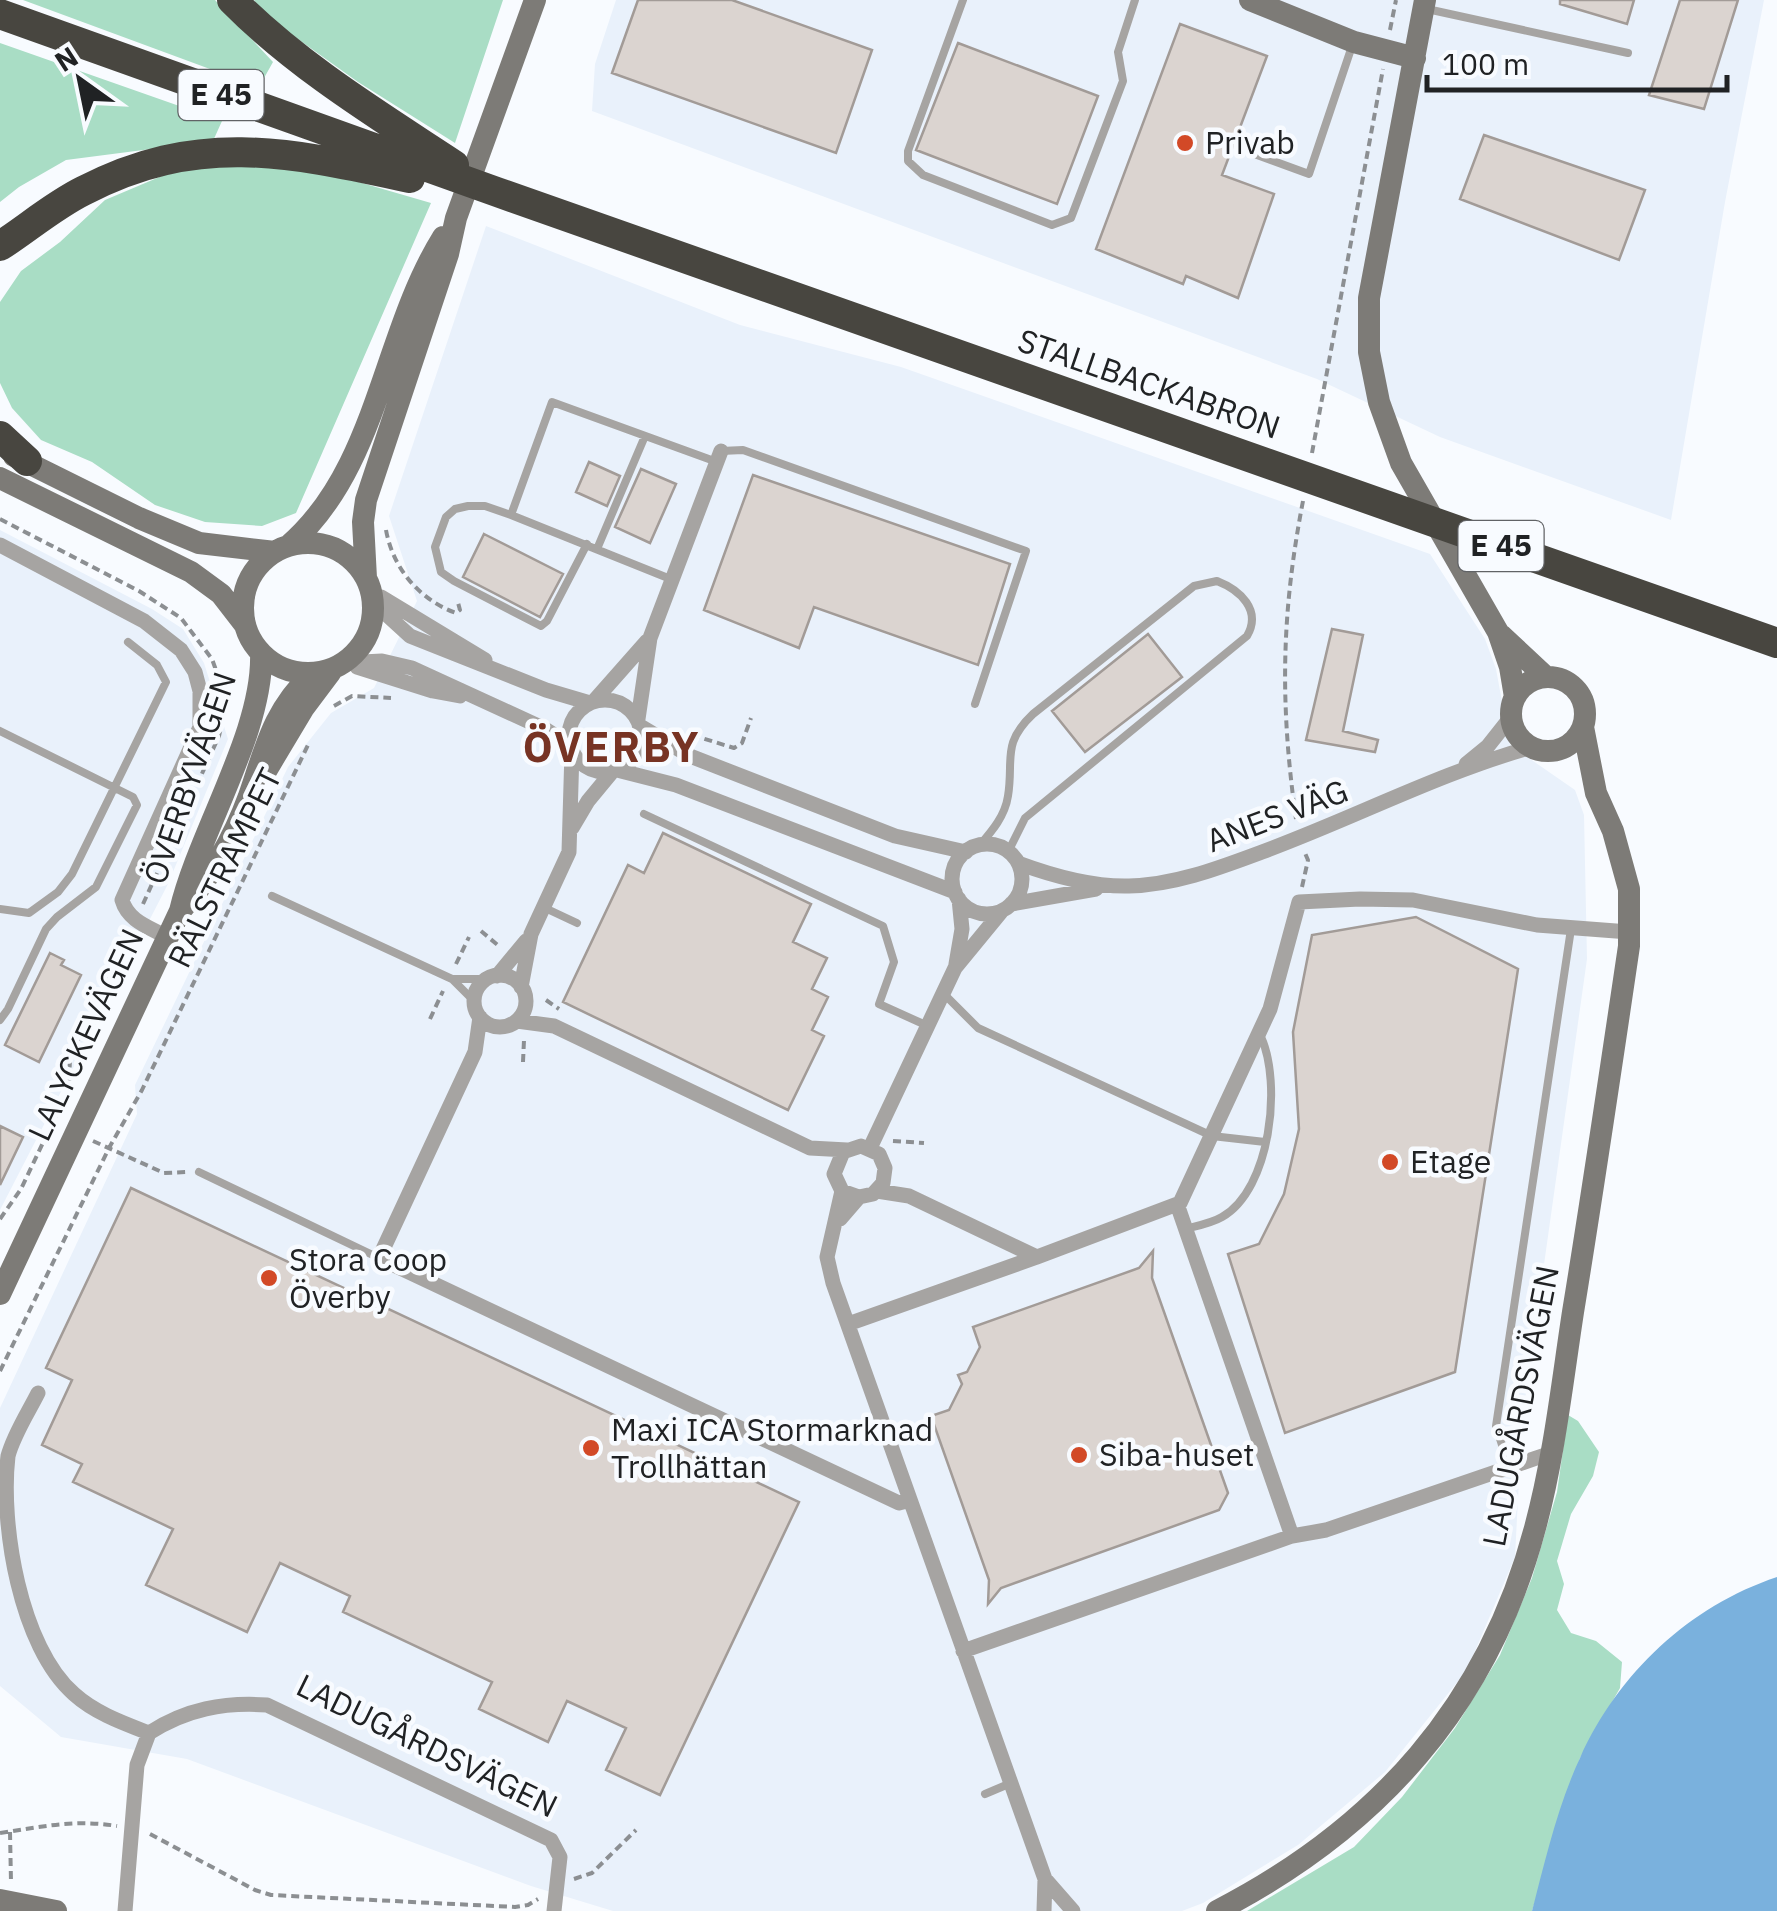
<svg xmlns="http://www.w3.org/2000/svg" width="1777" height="1911" font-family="'IBM Plex Sans',sans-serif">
<rect width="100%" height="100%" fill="#f8fbff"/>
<path fill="#e9f1fb" d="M616,0H1764L1725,202L1671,520L1440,437L1317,379L592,111L595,64Z
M486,226L740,325L901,367L1430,554L1485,639L1496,669L1510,745L1575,790L1584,815L1587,959L1522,1421L1515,1557L1467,1670L1385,1772L1298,1845L1203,1903L1182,1911H613L531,1886L187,1759L61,1737L0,1686V1408L137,1114L135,1085L288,767L331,713L374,688L417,601L389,516Z
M0,530L152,609L183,629L204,663L228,739L168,884L0,1210Z"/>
<path fill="#a9ddc5" d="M23,0H215L273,62L259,87Z
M254,0H503L455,143L358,82L267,17Z
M0,43L222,121L213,141L66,160L19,187L0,202Z
M256,164L338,176L431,203L296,513L262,526L205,522L155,505L92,462L41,440L12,408L0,383V302L21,271L60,242L105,200L176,170Z
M1568,1415L1578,1421L1599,1452L1593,1476L1571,1514L1557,1561L1564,1584L1557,1610L1571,1633L1596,1641L1622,1662L1620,1688L1580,1758L1532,1911H1247L1354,1847L1402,1797L1455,1728L1500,1655L1532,1578L1557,1492Z"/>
<path fill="#7ab1dd" d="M1777,1577V1911H1532C1545,1861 1558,1805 1580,1758C1618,1673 1690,1606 1777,1577Z"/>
<path fill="#dbd4d0" stroke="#a29b97" stroke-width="2.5" d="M638,0H732L872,50L836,153L612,73Z
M1560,0H1634L1627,24L1560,4Z
M1680,0H1738L1704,109L1649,95Z
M1180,24L1267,56L1222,175L1274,194L1238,298L1186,276L1183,284L1096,249Z
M958,43L1098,96L1057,204L916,150Z
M1484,135L1645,190L1619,260L1460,199Z
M589,462L620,476L607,506L576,492Z
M641,469L676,484L650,543L615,527Z
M753,475L1010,564L978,665L814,607L799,648L704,610Z
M484,534L563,574L540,617L463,577Z
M1332,629L1363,635L1343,731L1378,740L1375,752L1306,740Z
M1148,634L1182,677L1085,752L1052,711Z
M663,833L811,904L793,942L827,958L812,989L828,997L812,1030L824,1036L788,1110L563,1002L628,865L644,873Z
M1416,917L1518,969L1455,1372L1285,1433L1228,1254L1259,1244L1284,1194L1299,1129L1293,1032L1312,935Z
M50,953L64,960L61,965L81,975L39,1062L5,1045Z
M0,1126L23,1137L0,1185Z
M131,1188L799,1502L660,1795L606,1770L626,1728L567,1701L548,1742L479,1709L492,1682L343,1612L350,1596L280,1563L247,1632L146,1585L173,1529L73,1482L82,1464L42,1445L72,1380L46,1368Z
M1153,1251L1152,1278L1228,1493L1219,1510L1001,1588L988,1604L989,1580L931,1416L949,1410L962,1384L958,1375L967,1372L980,1347L973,1327L1139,1268Z"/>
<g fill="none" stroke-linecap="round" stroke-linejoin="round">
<path stroke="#8c8f92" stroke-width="4" stroke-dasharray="8 5" stroke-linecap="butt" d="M1390,30L1396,0
M1312,453L1383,69
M0,519L139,591L181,618L212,659L227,701L236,702
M386,530C393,569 420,600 456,613L460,610L457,599
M334,706L352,696L391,698
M692,735L734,748L742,743L751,718
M1296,819C1280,705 1281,615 1303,501
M1302,887L1308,860L1305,853
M143,904L219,736L227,701
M481,931L500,947
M456,964L469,937
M546,1000L559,1009
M430,1019L443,991
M523,1062L524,1040
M93,1141L164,1173L187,1172
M893,1141L924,1143
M0,1219L21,1189L69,1088L70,1057L128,935
M0,1371L109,1148L142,1090L309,743
M10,1832L11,1882
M0,1833C41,1827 75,1819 117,1826
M150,1834L255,1890L271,1895L515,1907L528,1905L538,1899
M574,1879L592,1873L636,1830"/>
<path stroke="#a6a4a2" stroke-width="8" d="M963,0L908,151V161L923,175L1052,225L1071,218L1123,81L1118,52L1135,0
M1427,9L1628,53
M1257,155L1309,174L1352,46
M721,451L743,450L1026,551L975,704
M511,515L552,402L717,462
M587,544L547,621L541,626L454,581L441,572L435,547L446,517L455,509L468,506H485L511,515L673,580
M597,549L645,436
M0,731L133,797L137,805L96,887L57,917L46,929L8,1009L0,1020
M644,814L883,926L894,962L879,1004L928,1026
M980,845C992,831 1005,816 1008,796C1014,760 1001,744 1033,714L1194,586L1217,581C1240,590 1262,610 1247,636L1025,818L1008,852
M272,896L452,979H487
M545,908L577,923
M0,909L29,913L58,892L72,874L166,682L157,665L128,642
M452,979L475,1002
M944,994L978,1028L1212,1136L1265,1142
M199,1172L379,1258
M1185,1229C1197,1226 1212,1223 1222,1217C1271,1189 1282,1083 1261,1037
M1509,1467L1496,1426L1571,929
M985,1794L1011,1783"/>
<path stroke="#a6a4a2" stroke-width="15" d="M0,545L144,621L181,650L195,672L200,691V727L122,900C128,921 149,927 167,937
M371,589L387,615L410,636L546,690L590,703
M381,597L485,660
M343,663L382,661L412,668L545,729L570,745
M357,667L433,691L460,696
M569 736a36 36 0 1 1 72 0a36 36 0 1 1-72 0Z
M594,701L647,641
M638,719L650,638L721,451
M640,726L690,756L895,836L966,852
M1466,764L1488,746L1511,717
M617,770L676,785L955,892
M572,828L588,801L612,772
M952 879a35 35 0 1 1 70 0a35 35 0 1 1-70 0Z
M1018,863C1053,876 1091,887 1129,886C1175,885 1219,868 1262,852C1352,819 1439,773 1532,747
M1011,904L1096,889
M956,964L962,929L959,899
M474 1001a26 26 0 1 1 52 0a26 26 0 1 1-52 0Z
M497,976L526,941
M521,987L531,934L569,852L572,751
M480,1017L475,1052L379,1258L899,1503L910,1500
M517,1021L554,1026L810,1148L847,1150
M870,1148L955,968L1001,912
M842,1191L827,1257L833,1283L1045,1879L1073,1911
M877,1191L909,1196L1037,1257L1180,1203L1270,1009L1299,902L1360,899L1413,900L1537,925L1629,932
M1177,1204L1292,1536
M840,1219L859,1197L873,1194L883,1183L885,1168L879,1154L861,1146L843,1152L834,1174L842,1191L859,1197
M848,1324L1037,1257
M38,1393C28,1413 14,1434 8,1456C0,1524 20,1647 74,1694C95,1713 123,1723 149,1733C186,1709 224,1702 267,1705L551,1840L560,1857L554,1911
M963,1651L1292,1536L1326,1530L1551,1453
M125,1911L137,1765L149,1733
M1044,1911L1045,1879"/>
<path stroke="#7d7b77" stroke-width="22" d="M1250,0L1354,42L1415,58
M1425,0L1369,298V352L1379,402L1401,463L1498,632L1510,667L1515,697
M14,456L139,518L199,543L275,552
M0,478L191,572L221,594L245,625
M243 608a65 65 0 1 1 130 0a65 65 0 1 1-130 0Z
M288,546C378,469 382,335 443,237
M366,578L363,522L366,500L448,254L456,218L535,0
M1501,635L1546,677
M1511 714a37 37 0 1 1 74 0a37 37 0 1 1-74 0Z
M266,771L303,709L330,673
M182,909C212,876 234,837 249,796C266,747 273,711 312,674
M0,1294L180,911C199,831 264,731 261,653
M0,1900L56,1911
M1217,1911C1378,1828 1488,1705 1535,1528C1554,1458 1562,1384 1573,1312C1593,1190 1611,1068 1629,946V889L1613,831L1596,793L1583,727"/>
<path stroke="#484640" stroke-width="30" d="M232,0C296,65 378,115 454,165
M0,14L497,192L1777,643
M0,246C28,228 53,206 83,191C198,131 289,152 410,178
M0,436L27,461"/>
</g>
<g fill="#d24927" stroke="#f8fbff" stroke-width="4">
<circle cx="1185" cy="143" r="10"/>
<circle cx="1390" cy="1162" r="10"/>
<circle cx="269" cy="1278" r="10"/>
<circle cx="591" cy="1448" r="10"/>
<circle cx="1079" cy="1455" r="10"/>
</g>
<g text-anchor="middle" stroke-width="9" stroke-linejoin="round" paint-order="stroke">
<g fill="#f8fbff" stroke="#616366" stroke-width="2.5">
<rect x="178.5" y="70" width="85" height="50" rx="8"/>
<rect x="1458.5" y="521" width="85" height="50" rx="8"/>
</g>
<g font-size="30" font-weight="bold" fill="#202224">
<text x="221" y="105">E 45</text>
<text x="1501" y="556">E 45</text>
</g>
<g font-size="32" fill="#202224" stroke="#f8fbff" text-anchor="start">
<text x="1205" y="154">Privab</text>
<text x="1410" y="1173">Etage</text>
<text x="289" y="1271">Stora Coop<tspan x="289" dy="37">Överby</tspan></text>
<text x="611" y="1441">Maxi ICA Stormarknad<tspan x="611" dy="37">Trollhättan</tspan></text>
<text x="1099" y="1466">Siba-huset</text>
</g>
<g font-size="32" fill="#202224" stroke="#f8fbff">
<text transform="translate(1149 384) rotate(19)" y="11">STALLBACKABRON</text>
<text transform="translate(190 778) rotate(-71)" y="11">ÖVERBYVÄGEN</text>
<text transform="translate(1277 816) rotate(-21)" y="11">ANES VÄG</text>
<text transform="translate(225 868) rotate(-64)" y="11">RÄLSTRAMPET</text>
<text transform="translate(86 1035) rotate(-65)" y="11">LALYCKEVÄGEN</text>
<text transform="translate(1521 1406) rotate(-79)" y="11">LADUGÅRDSVÄGEN</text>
<text transform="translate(427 1746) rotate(26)" y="11">LADUGÅRDSVÄGEN</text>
</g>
<g font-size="42" font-weight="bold" letter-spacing="2.5" fill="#773323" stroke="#f8fbff">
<text x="612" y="762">ÖVERBY</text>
</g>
</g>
<g transform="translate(80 80) rotate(327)" stroke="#f8fbff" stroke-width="8" paint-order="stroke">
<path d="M0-8L18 38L0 25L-18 38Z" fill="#202224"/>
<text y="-15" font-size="28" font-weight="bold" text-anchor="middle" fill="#202224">N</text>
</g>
<path d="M1427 75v15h300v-15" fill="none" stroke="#202224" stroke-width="5"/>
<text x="1442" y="75" font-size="30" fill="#202224" stroke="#f8fbff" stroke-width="8" paint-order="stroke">100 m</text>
</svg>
